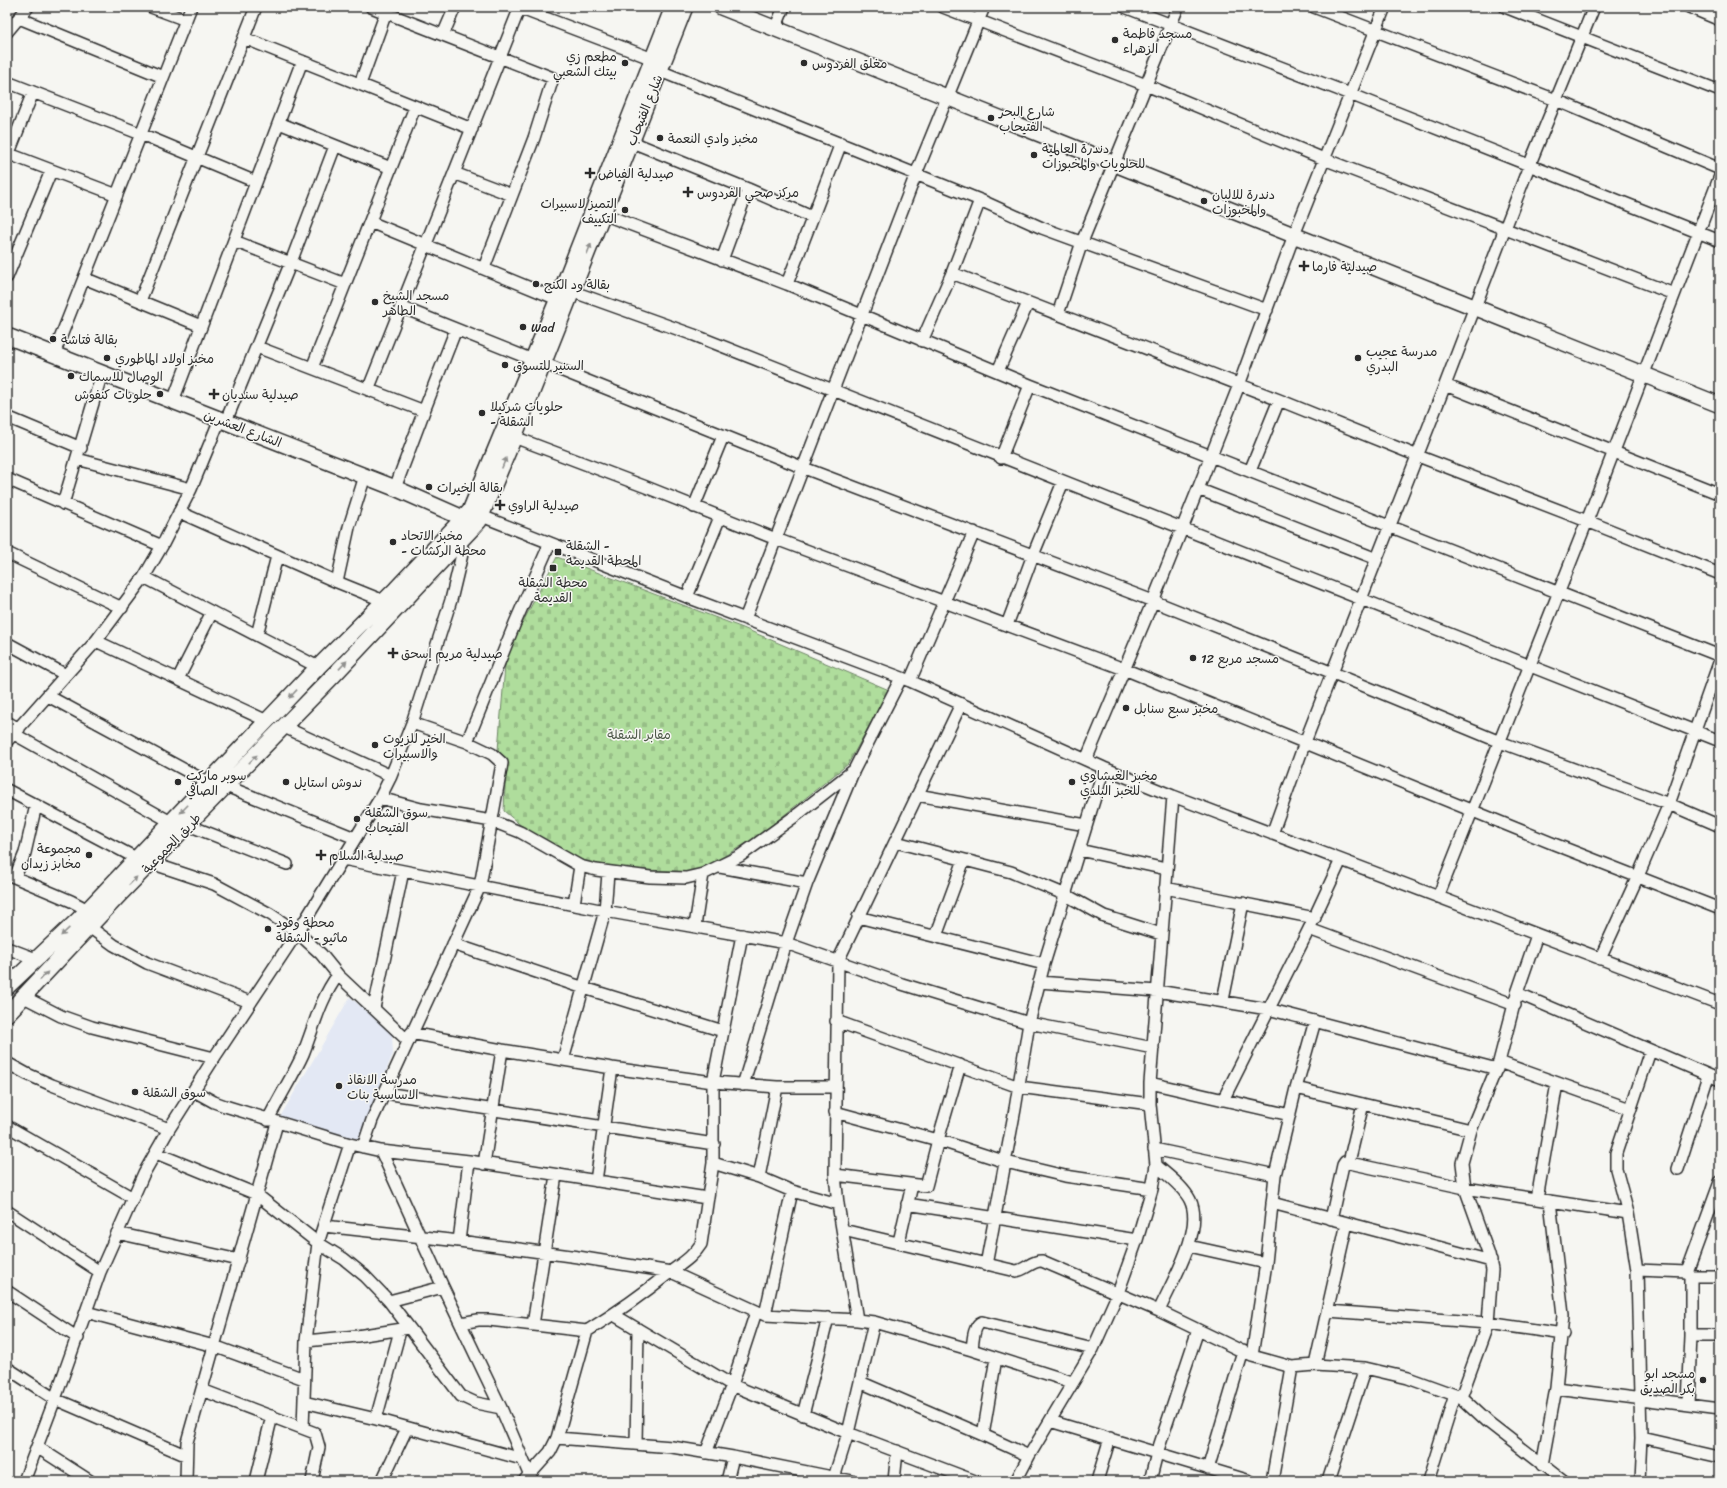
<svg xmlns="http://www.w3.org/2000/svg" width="1727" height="1488" font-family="Sriracha,'Playpen Sans Arabic',sans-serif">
<defs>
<pattern id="cemetery-stones" width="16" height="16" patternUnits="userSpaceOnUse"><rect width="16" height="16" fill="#afdd9c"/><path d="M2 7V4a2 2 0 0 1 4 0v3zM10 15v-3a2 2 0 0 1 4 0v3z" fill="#97be87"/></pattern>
</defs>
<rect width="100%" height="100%" fill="#f6f6f2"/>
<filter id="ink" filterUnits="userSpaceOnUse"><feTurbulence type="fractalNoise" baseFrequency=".025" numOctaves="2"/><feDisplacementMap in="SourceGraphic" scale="8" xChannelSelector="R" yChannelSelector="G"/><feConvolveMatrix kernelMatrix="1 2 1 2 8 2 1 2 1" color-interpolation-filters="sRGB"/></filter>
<g filter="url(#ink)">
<path fill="#e3e8f4" d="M350,997L392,1034L393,1054L358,1139L280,1117Z"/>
<path fill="url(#cemetery-stones)" stroke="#6d8464" d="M557,557L743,628L889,690L848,764L757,837L697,872L588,868L538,840L504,811L506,762L498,750L506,654Z"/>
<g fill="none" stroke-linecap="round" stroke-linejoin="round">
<g stroke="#2b2b2b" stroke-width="14">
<path id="street" d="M151,7L186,20
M371,7L553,78L534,138L484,268
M943,7L1146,85L1324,159L1674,294
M1125,7L1350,94L1720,241
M1314,7L1556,100L1720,169
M1505,7L1720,91
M1594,7L1529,166L1445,385L1720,494
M1689,7L1720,20
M519,8L653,59
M19,18L163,77
M775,29L784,7
M7,32L28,7
M443,35L455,7
M244,38L472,129
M660,71L980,200L1042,228L1267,310
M7,82L141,134L256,182
M360,84L388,7
M279,123L391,168
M632,142L748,189L812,217
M9,154L117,195
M7,158L33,92
M454,173L512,195
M603,214L787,284L1030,385L1720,656
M370,222L557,299
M234,241L345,284
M722,260L748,189
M952,273L1279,400L1418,456L1587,521L1720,574
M7,277L51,171
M84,278L201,326
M787,284L841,143
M571,291L694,335L1720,741
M140,301L256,7
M401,307L533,360
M1058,314L1082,242L1178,7
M922,341L952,273L980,200
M257,347L424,411
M54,354L191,7
M543,363L804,468L1153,601L1333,673L1500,742L1669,804L1720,826
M312,368L415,107
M998,371L1028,303
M368,390L520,7
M173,401L302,61
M7,417L81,448
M226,421L291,262L335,146
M514,437L646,487L776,539L1124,669L1554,844L1720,909
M1001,458L1030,385
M77,459L191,489
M1250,471L1279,400
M7,479L162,546
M395,488L424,411L456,329
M1198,489L1377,559
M63,504L102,373
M694,507L723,436
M179,512L337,582L384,601
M474,513L687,597L910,681L1104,768L1173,796L1720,1004
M7,553L122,608
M144,577L318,667
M337,582L349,527L365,476
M687,597L720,517
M745,619L916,174L984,7
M1007,625L1033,555L1063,482
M257,635L277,556
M96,641L267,721
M7,643L66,675
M178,679L212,612
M910,681L974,532
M48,696L209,783
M7,722L19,729
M284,727L391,776
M14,734L171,822
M7,741L96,641L144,577L162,546L191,489L220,419
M467,742L515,623L550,543
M1086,760L1153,601L1198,489L1239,385L1294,235L1385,7
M226,786L355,838
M7,790L136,858
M917,795L1086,825
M380,798L421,809L492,821L520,832L580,866L596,870L650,877L686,878L703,874L740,856L798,814L854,770
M188,825L287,864
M1272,834L1305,742L1445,385
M896,842L1011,872L1066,895L1104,916L1161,934
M1079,850L1166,869
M343,859L605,911L786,943L902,984L1029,1023L1153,1048
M151,863L214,884L270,914L297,932L321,954L338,975L408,1041
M720,867L807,883
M7,874L71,901L88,910
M15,877L25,853L36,805
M1165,888L1315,918
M1438,897L1587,521L1720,176
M574,904L580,866
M858,917L1044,964
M84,923L114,945L147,963L250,1002
M695,926L703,874
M1309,929L1515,1005
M936,936L964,860
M453,944L584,988L723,1031
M7,948L36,959
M1600,959L1638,876L1669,804L1720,660
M1039,982L1157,991L1268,1009L1497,1069
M1517,993L1720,1080
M24,997L61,1016L92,1027L214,1058
M1223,1000L1243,903
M374,1008L403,871
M836,1021L1019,1087L1150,1104
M411,1033L502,1050L612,1068L713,1082L777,1087H835
M563,1060L605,911L608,873
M1499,1062L1630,1109
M7,1063L27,1074L52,1085L169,1129
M1150,1083L1290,1115
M743,1085L786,943L807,883L854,770L901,678
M1296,1088L1471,1130
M194,1091L214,1102L225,1106L350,1144L381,1151L443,1287L501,1408L532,1481
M385,1093L714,1144
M1223,1100L1309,929L1341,860
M835,1112L938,1140L1006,1162L1065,1176L1152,1189
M268,1120C279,1097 293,1076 303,1054C314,1027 320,999 338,975
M7,1126L133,1198
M363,1147L372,1120L480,886L501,769L502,763L492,754L467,742L412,723
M1154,1149L1275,1175
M381,1151L469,1161L707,1198
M156,1153L256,1194L318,1243L344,1259L365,1276L389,1301L461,1396L476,1403L501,1408
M1349,1162L1363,1104
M713,1163L759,1177L792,1191L838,1204
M484,1164L502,1050
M1156,1165C1167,1175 1183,1186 1190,1200C1205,1229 1171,1283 1159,1311
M1678,1169L1708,1076
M835,1175L926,1186L938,1140L960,1065
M759,1177L777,1087
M596,1181L612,1068
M1537,1199L1557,1083
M1272,1203L1491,1261
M907,1204L1137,1240
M7,1211L100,1272
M1331,1219L1343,1165L1345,1162L1465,1188L1628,1213
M324,1226L459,1241L578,1257L671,1272L765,1315L857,1320L874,1322L972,1350L1072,1382
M843,1230L1016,1271C1026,1270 1032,1260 1042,1261L1159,1311L1252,1356L1292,1367L1315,1365L1365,1368L1408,1378L1455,1395L1461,1397L1488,1422L1564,1481
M117,1233L239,1260
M459,1241L469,1161
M899,1242L912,1185
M1189,1246L1266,1263
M986,1265L1015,1109L1029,1023L1044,964L1104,768
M1637,1270L1687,1272L1691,1276H1720
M1687,1272L1720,1182
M7,1291L78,1338
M389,1301L443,1287
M1328,1311L1488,1323L1563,1334
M86,1312L214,1346L304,1379
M614,1315L732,1385L848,1433L975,1481
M765,1315L792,1191
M857,1320L838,1204L835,1175L838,961L961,704
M461,1323L478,1320H489L587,1331
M533,1325L556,1175
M1691,1336H1720
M306,1341L357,1336L409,1328
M972,1350C973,1342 973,1325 982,1322L1093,1349
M1252,1356L1266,1263L1275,1175L1296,1088L1315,1021
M1315,1365L1347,1223
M7,1368L55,1399L185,1455
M860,1382L983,1435L1029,1456
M1556,1388L1720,1409
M202,1390L315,1433L319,1447L312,1481
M1461,1397L1488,1323L1492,1270L1489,1255L1465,1188L1462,1163L1471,1130L1499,1062L1517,993L1537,935
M304,1402L376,1419L522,1459
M1688,1404L1691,1336V1276
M803,1415L828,1318
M376,1419L400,1331
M1050,1421L1250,1481
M303,1428L306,1341L318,1243L350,1144
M983,1435L996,1358
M557,1438L672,1447L733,1457L852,1481
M1641,1438L1720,1456
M636,1444L638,1329
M37,1447L90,1481
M706,1453L732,1385L756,1312
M1542,1465L1556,1388L1563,1315L1550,1201
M1208,1469L1243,1351
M24,1481L55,1399L100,1272L144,1173L169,1129L214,1058L306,919L380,798L391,776L412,723L451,600L463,550L460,543L455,538
M186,1481L187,1442L277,1123
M256,1481L272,1416
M382,1481L407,1428
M524,1481L550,1452L557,1438L587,1331C616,1313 643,1294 669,1273C681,1264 693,1257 701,1244L713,1163V1082L742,935
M727,1481L733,1457
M833,1481L848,1433L874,1322
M894,1481L897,1451
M1016,1481L1029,1456L1093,1349L1118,1293L1137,1240L1152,1189L1156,1165L1150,1104V1083L1173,796
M1097,1481L1110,1438
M1150,1481L1157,1453L1198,1330
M1272,1481L1292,1367
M1328,1481L1365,1368
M1428,1481L1455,1395
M1639,1481L1641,1438L1637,1270L1628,1213L1616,1169V1153L1650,1051"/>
</g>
<g stroke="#2b2b2b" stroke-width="18">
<path id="secondary" d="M721,7L1720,405
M7,336L395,488L472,522
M7,987L79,919L318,667L396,589L470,511L564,284L673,7
M7,1014L119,895L333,676L479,521L514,437L685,7"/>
</g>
<use href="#street" stroke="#f6f6f2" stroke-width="11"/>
<use href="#secondary" stroke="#f6f6f2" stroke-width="15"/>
</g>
<defs><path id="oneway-solid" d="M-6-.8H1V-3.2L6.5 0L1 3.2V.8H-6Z"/></defs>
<g fill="#90908e">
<use href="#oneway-solid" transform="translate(589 249) rotate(-68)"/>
<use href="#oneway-solid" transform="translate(504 463) rotate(-68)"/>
<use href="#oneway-solid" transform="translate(343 665) rotate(-47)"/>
<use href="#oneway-solid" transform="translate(293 694) rotate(133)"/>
<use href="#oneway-solid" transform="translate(253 759) rotate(-45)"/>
<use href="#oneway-solid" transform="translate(184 809) rotate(134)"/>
<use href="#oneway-solid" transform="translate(133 881) rotate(-46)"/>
<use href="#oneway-solid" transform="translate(65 932) rotate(137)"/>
<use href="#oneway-solid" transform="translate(44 976) rotate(-47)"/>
</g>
</g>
<g fill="#2b2b2b" stroke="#f6f6f2" stroke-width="1.5">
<circle cx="1115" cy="40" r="4"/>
<circle cx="625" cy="63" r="4"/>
<circle cx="804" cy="63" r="4"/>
<circle cx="991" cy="118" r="4"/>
<circle cx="660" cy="138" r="4"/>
<circle cx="1034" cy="155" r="4"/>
<path d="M588 167h4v4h4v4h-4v4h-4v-4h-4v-4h4z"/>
<path d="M686 186h4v4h4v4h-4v4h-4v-4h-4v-4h4z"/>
<circle cx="1204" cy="201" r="4"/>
<circle cx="625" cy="210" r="4"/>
<path d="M1302 260h4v4h4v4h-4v4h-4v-4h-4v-4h4z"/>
<circle cx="536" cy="284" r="4"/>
<circle cx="375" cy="302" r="4"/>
<circle cx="523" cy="327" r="4"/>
<circle cx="53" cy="339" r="4"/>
<circle cx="107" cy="358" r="4"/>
<circle cx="1358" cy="358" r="4"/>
<circle cx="505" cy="365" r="4"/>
<circle cx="71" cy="376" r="4"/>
<circle cx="160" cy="394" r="4"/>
<path d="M212 388h4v4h4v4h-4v4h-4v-4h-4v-4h4z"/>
<circle cx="482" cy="413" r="4"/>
<circle cx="429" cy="487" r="4"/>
<path d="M498 499h4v4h4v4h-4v4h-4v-4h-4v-4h4z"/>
<circle cx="393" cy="542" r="4"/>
<rect x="554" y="548" width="8" height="8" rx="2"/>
<rect x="549" y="564" width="8" height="8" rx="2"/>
<path d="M391 647h4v4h4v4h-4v4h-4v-4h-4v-4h4z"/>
<circle cx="1193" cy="658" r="4"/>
<circle cx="1126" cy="708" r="4"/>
<circle cx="375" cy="745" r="4"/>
<circle cx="178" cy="782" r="4"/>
<circle cx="286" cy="782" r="4"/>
<circle cx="1072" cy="782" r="4"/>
<circle cx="357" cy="819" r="4"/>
<circle cx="89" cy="855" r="4"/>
<path d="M319 849h4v4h4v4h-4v4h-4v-4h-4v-4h4z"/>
<circle cx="268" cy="929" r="4"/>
<circle cx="339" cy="1086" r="4"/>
<circle cx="135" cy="1092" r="4"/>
<circle cx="1703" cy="1380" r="4"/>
</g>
<g text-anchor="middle" stroke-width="3" stroke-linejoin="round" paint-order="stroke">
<g font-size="13" fill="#2b2b2b" stroke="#f6f6f2" text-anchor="start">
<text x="1123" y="38">مسجد فاطمة<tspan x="1123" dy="15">الزهراء</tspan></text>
<text x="617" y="61" text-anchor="end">مطعم زي<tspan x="617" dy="15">بيتك الشعبي</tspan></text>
<text x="812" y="68">مغلق الفردوس</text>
<text x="999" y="116">شارع البحر<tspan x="999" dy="15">الفتيحاب</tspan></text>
<text x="668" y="143">مخبز وادي النعمة</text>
<text x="1042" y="153">دندرة العالمية<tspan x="1042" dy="15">للحلويات والمخبوزات</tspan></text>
<text x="598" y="178">صيدلية الفياض</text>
<text x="697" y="197">مركز صحي الفردوس</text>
<text x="1212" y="199">دندرة للالبان<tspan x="1212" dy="15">والمخبوزات</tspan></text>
<text x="617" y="208" text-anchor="end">التميز لاسبيرات<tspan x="617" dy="15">التكييف</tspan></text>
<text x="1312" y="271">صيدلية فارما</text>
<text x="544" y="289">بقالة ود الكنج</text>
<text x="383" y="300">مسجد الشيخ<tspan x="383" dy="15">الطاهر</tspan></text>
<text x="531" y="332">Wad</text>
<text x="61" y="344">بقالة فتاشة</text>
<text x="1366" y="356">مدرسة عجيب<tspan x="1366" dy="15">البدري</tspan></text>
<text x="115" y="363">مخبز اولاد الماطوري</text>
<text x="513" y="370">السنير للتسوق</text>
<text x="79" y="381">الوصال للاسماك</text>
<text x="152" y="399" text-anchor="end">حلويات كنفوش</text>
<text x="222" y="399">صيدلية سنديان</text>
<text x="490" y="411">حلويات شركيلا<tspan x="490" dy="15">- الشقلة</tspan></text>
<text x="437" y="492">بقالة الخيرات</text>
<text x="508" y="510">صيدلية الراوي</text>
<text x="401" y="540">مخبز الاتحاد<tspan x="401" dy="15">- محطة الركشات</tspan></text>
<text x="566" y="550">الشقلة -<tspan x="566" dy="15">المحطة القديمة</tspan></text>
<text x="553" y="587" text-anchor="middle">محطة الشقلة<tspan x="553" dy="15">القديمة</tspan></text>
<text x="401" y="658">صيدلية مريم إسحق</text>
<text x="1201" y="663">مسجد مربع 12</text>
<text x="1134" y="713">مخبز سبع سنابل</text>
<text x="383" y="743">الخير للزيوت<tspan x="383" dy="15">والاسبيرات</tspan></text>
<text x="186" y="780">سوبر ماركت<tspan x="186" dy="15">الصافي</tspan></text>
<text x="1080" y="780">مخبز الغبشاوي<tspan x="1080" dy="15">للخبز البلدي</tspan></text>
<text x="294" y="787">ندوش استايل</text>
<text x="365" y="817">سوق الشقلة<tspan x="365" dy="15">الفتيحاب</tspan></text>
<text x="81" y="853" text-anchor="end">مجموعة<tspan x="81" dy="15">مخابز زيدان</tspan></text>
<text x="329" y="860">صيدلية السلام</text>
<text x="276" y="927">محطة وقود<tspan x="276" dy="15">ماثيو - الشقلة</tspan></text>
<text x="347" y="1084">مدرسة الانقاذ<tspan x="347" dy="15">الاساسية بنات</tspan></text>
<text x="143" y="1097">سوق الشقلة</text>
<text x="1695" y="1378" text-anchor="end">مسجد ابو<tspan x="1695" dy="15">بكر الصديق</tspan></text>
</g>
<g font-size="13" fill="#2b2b2b" stroke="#f6f6f2">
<text transform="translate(644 110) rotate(-68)" y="5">شارع الفتيحاب</text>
<text transform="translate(243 428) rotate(21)" y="5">الشارع العشرين</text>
<text transform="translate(171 843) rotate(-46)" y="5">طريق الجموعية</text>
</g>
<g font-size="13" fill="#4c5847" stroke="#f6f6f2">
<text x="639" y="739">مقابر الشقلة</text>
</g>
</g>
<rect width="1727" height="1488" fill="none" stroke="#f6f6f2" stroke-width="24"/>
<rect x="12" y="12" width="1703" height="1464" fill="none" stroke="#2b2b2b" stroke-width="1.5" filter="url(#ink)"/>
</svg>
